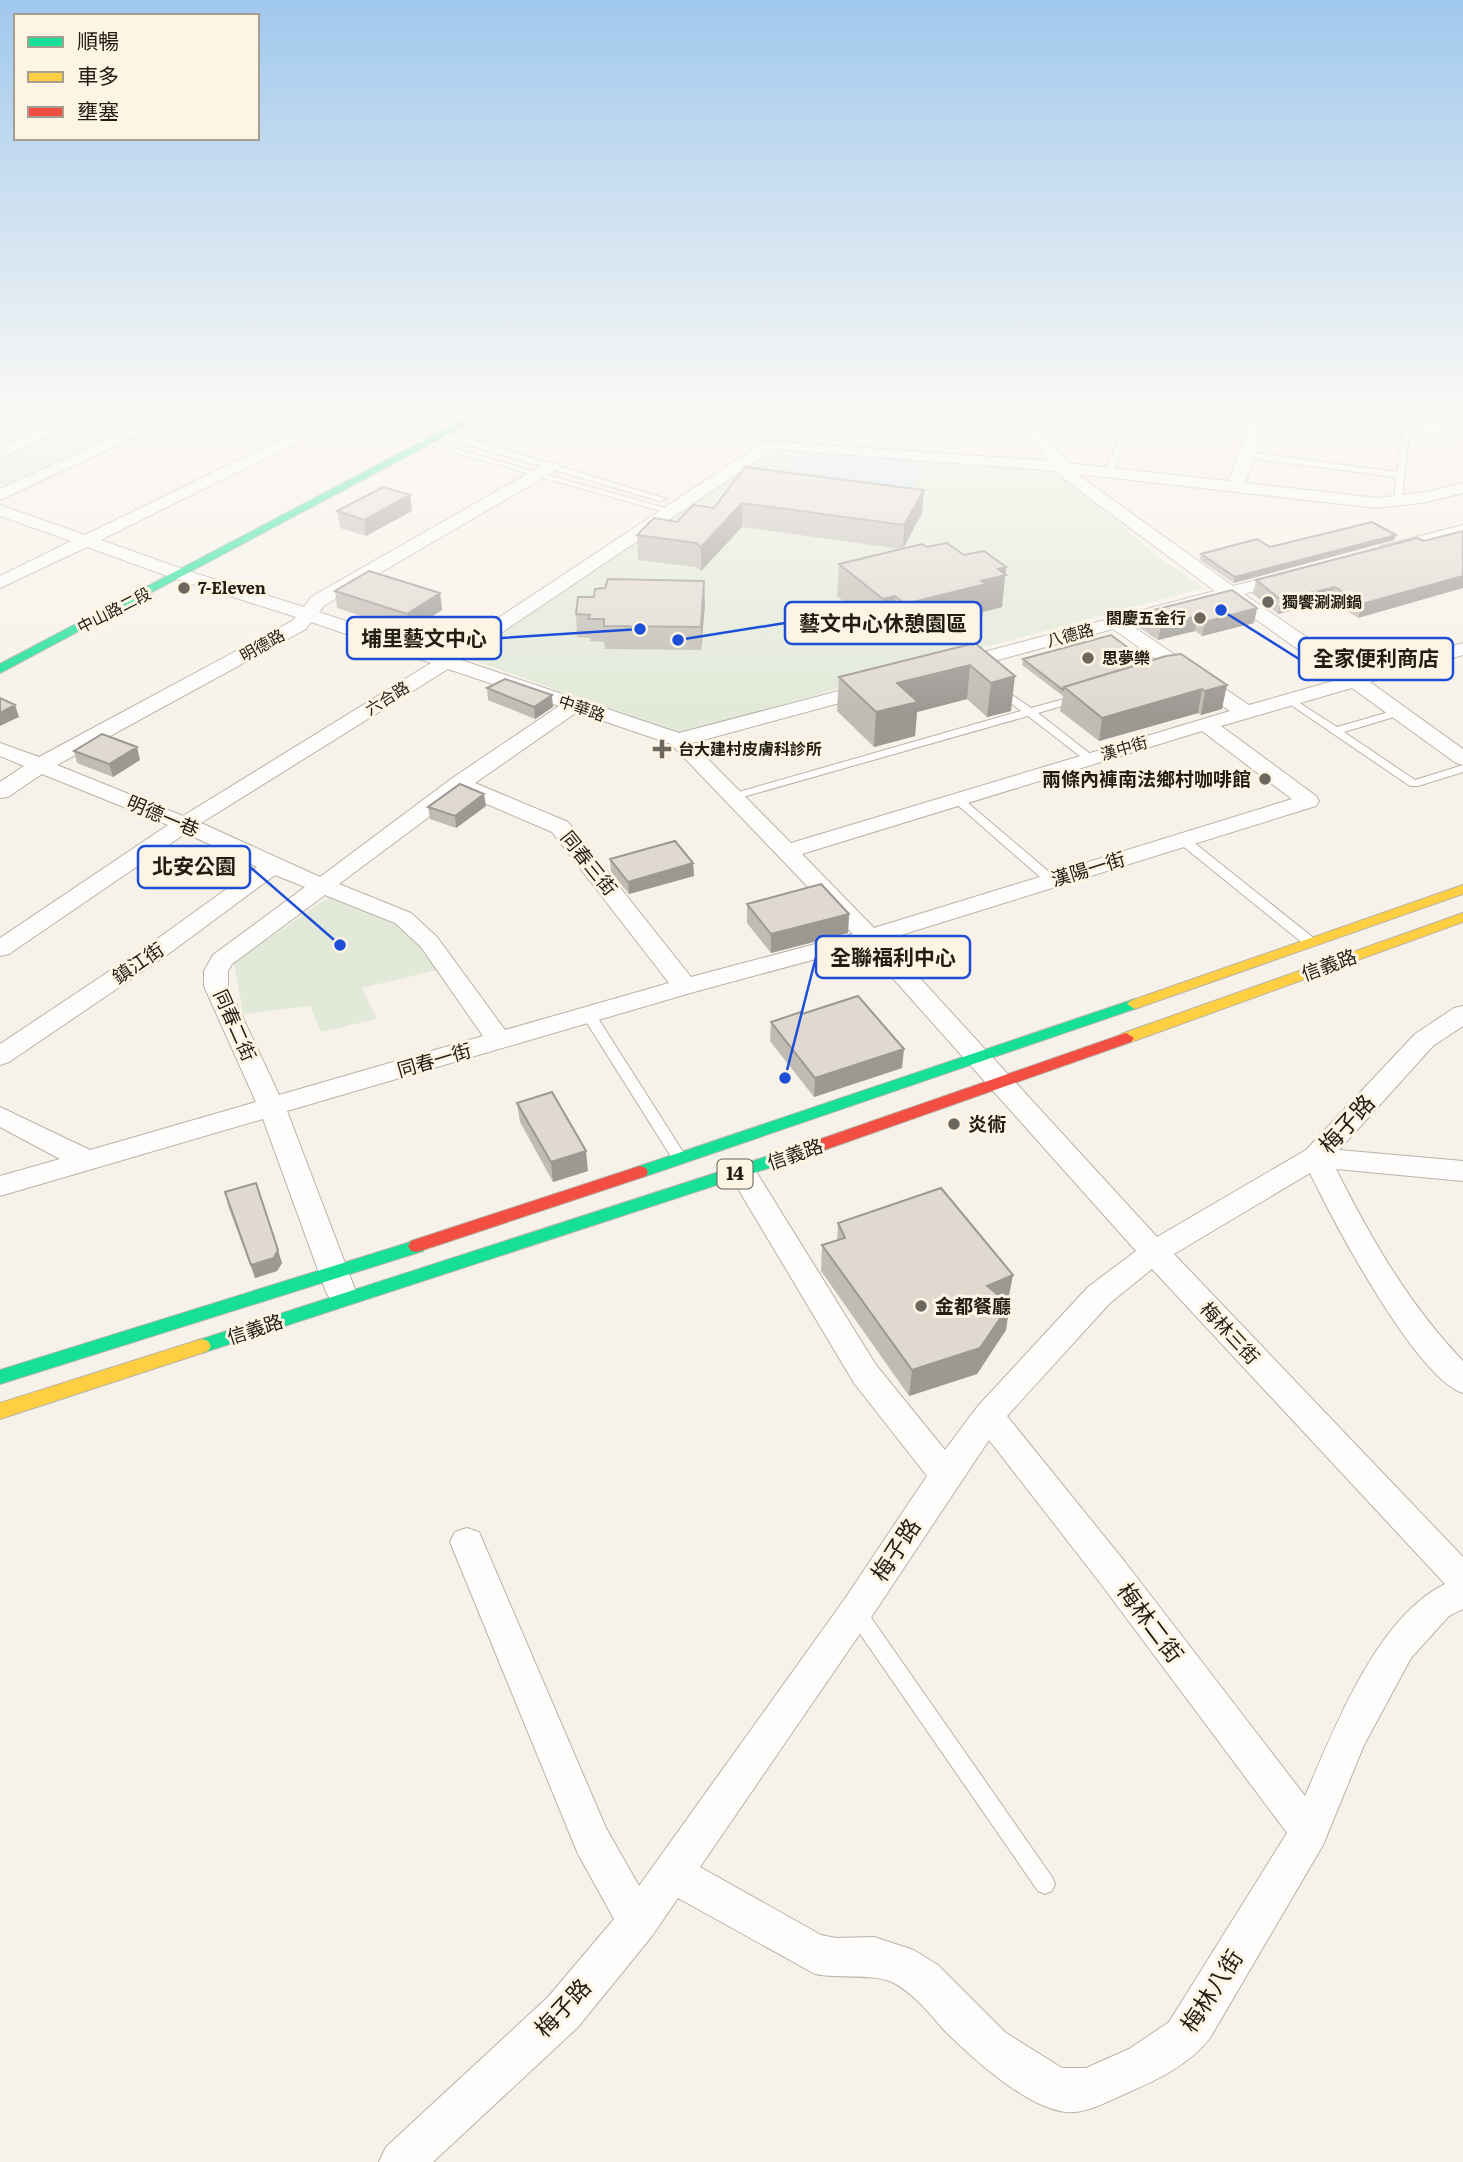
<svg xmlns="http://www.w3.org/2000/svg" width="1463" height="2162" font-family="Literata,'Noto Sans TC',serif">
<rect width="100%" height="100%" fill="#f7f2e9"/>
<path fill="#efe5d7" d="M1338,411H1463V427Z"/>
<path fill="#e2e9d8" d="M107,411H177L0,492V458Z
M775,451L1059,472L1156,555L1204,588L895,671L683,735L467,658L665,522Z
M330,896L408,922L437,970L362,988L377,1019L321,1032L310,1006L243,1014L234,963Z"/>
<path fill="#d4e7f5" d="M801,452L927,462L907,499L776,485Z"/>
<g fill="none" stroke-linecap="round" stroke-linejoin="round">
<g stroke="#b8b3aa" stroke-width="2">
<path id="lane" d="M308,411H320L676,511L668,513Z
M351,411H364L447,432L667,499L660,501Z
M1130,411H1138L1113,472L1106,474L1105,472Z
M1403,423L1410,425L1402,500L1398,503L1394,500L1396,477L1248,458L1244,455L1248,452L1397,472Z
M998,685L1031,708L1079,695L1083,696V700L1038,713L1093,756V760H1085L1028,716L736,799H728L726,797L728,795L1021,711L994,690V686Z
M1292,698L1337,727L1396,710H1404V714L1344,732L1415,780L1463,765V772L1418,786H1410L1288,703L1287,701Z
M957,796L961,797L1055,877L1057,880L1055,883H1047L953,801V797Z
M1183,836L1187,837L1315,939L1316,942L1315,945H1305L1179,843L1177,840Z
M589,1011L594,1012L685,1155L687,1159L685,1163H675L582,1015Z
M856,1604L863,1606L1052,1877L1055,1884L1052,1891L1045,1894L1038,1891L849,1618L847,1612L849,1606Z"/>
</g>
<g stroke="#b8b3aa" stroke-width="2">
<path id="street" d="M83,411H103L0,458V447L28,435L0,424V414L41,429Z
M170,411H190L0,500V489Z
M339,411H359L101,540L188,571L304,607L311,597L546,463H558L560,466L558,469L325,605L319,612L444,654L765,441L1050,461L1010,411H1026L1068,463L1229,481L1253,411H1269L1245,483L1377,498L1427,492L1463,483V493L1427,502L1377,508L1077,474L1233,586L1289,572L1295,573L1298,577L1295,581L1244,594L1358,673L1463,643V655L1370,682L1463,749V765L1456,763L1352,688L1221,726L1316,796L1319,801L1316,806L885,940L1157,1237L1306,1150L1415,1034L1454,1008L1463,1006V1026L1433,1046L1339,1150L1463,1161V1181L1336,1169C1370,1237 1409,1305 1463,1361V1393C1416,1378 1333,1221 1310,1173L1174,1254L1463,1557V1609L1449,1616L1411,1658L1364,1745L1323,1845L1210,2038C1189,2065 1157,2080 1127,2093C1108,2101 1087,2114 1066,2112C1027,2108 971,2057 944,2030C929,2013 914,1994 894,1983C874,1973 839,1979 815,1974L678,1898L652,1936L578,2027L433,2162H379L386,2147L548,1997L614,1919L578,1854L450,1542L455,1532L467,1528L479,1532L606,1828L639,1886L844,1600L927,1476L854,1383L728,1172L732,1165L742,1162L752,1165L876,1365L945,1450L977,1407L1088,1287L1136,1251L864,946L694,992L287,1111L356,1292L351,1300L341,1303L331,1300L326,1292L263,1119L0,1196V1176L60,1159L0,1127V1107L90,1150L256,1102L204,986V971L213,955L305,887L275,875L171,952L9,1062L0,1065V1044L153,942L257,867L186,833L9,954L0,956V938L168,825L42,774L8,797L0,798V782L24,766L0,756V743L39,757L292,621L296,617L176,579L87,547L0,588V576L71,541L0,516V505L85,535ZM774,449L1058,471L1064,479L1215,591L950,661L947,665L950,669L957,671L1113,629L1230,711L791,843L692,743L880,692L883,688L880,684L873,682L679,733L461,660ZM1227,599L1340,679L1249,705L1131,625ZM311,622L431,663L183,816L57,765L306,629ZM448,669L559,706L451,779L320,877L201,823ZM577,712L671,744L853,934L691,977L568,822L475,783ZM1202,731L1292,799L874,928L802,854ZM461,793L552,832L669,983L505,1030L437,937L411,913L339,884ZM325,895L395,923L421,947L483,1036L279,1095L228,986V971L232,964ZM1152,1269L1445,1584C1376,1618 1335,1728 1305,1796L1125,1562L1007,1416L1110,1303ZM989,1440L1101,1584L1287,1833L1169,2022L1129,2049L1086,2068H1062L1006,2033L938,1965L914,1950L874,1937L836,1938L821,1935L700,1867L868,1622Z
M363,411H384L373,417H363L360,414Z
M1281,411H1326L1463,427V437L1289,416Z
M1463,525V535L1387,555L1378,550L1381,546Z"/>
</g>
<g stroke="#b8b3aa" stroke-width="2">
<path id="fast" d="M480,411H492L0,673V664Z
M1135,999L1140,1001L1143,1004L1140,1007L646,1176H634L632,1172L634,1168Z
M821,1139L829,1145L827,1149L202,1353L196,1351L193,1346L196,1341Z
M417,1240L423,1241L426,1246L423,1251L0,1384V1370Z"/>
</g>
<g stroke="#b8b3aa" stroke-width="2">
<path id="slow" d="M1463,885V894L1140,1007L1135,1009L1127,1004L1130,1001Z
M1463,913V922L1131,1042H1121L1118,1038L1121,1034Z
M202,1339L208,1341L211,1346L208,1351L0,1419V1403Z"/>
</g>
<g stroke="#b8b3aa" stroke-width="2">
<path id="jam" d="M1126,1033L1134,1038L1131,1042L827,1149L821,1151L813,1145L815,1141Z
M640,1166L646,1168L648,1172L646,1176L417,1252L411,1251L408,1246L411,1241Z"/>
</g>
<use href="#lane" fill="#fefdfc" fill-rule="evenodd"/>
<use href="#street" fill="#fefdfc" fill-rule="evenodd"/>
<use href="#fast" fill="#16e098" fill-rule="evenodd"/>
<use href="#slow" fill="#ffcf43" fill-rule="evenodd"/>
<use href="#jam" fill="#f24e42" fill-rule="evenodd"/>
</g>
<path fill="#c0bbb3" d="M745,467L924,490L922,513L903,548L927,547L964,555L1006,567L1002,607L983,612L982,617L903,637L893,629L881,632L837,596L839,564L901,549L742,527L701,571L696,567L638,560L637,535L714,508Z
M337,511H412L366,536L340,528Z
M1396,535L1394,540L1234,583L1200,560L1201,554Z
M1424,541L1358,618L1331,601L1278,614L1253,594L1256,580Z
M335,591L440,593L442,610L409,631L337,608Z
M705,603L701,650L605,649L604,642L590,641V638L577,637L576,614Z
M1257,608L1254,623L1202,636L1195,631L1158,640L1140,628L1142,613Z
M975,643L1011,711L987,717L967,699L917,712L915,736L874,747L837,711L839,677Z
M1181,654L1222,709L1201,715L1198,713L1099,741L1060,711L1063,696L1022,665L1023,659L1147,662Z
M487,688L553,707L535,719L488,700Z
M74,751L140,760L113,777L77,763Z
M486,806L456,828L430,819L428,807Z
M610,859L693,863L694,876L629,894L611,872Z
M747,904L849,914L848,933L771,953L747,923Z
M802,1014L902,1068L814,1097L770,1041L771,1022Z
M517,1103L588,1171L553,1182L520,1122Z
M225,1192L282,1263L277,1271L255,1278L228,1206Z
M838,1223L1008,1301L1007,1302L1006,1330L977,1374L909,1396L821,1271L822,1245L837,1241Z"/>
<path fill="#9c9892" d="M870,411H891L870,415Z
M924,490L922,513L903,549L904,525Z
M410,495L412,511L366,536L364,520Z
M742,503V527L701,571V547Z
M1396,535L1394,540L1234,583L1235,577Z
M1006,567L1002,607L983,612L982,617L903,637L905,604L998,569Z
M1463,576V588L1358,618L1362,604Z
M704,581L705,603L701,650V627Z
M1335,587L1331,601L1278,614L1281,600Z
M440,593L442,610L409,631L407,614Z
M895,596L893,629L881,632L883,599Z
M1257,608L1254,623L1202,636L1205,622Z
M1197,616L1195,631L1158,640L1161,626Z
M970,665L967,699L917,712L915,736L874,747L876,712L897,683Z
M1015,676L1011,711L987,717L991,683Z
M1227,685L1222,709L1201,715L1205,691Z
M1202,689L1198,713L1099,741L1102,718Z
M552,695L553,707L535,719L534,707Z
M15,705L19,717L0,726V713Z
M137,747L140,760L113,777L109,764Z
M484,794L486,806L456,828L455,816Z
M693,863L694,876L629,894L628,882Z
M849,914L848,933L771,953V934Z
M904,1049L902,1068L814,1097L815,1078Z
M586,1151L588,1171L553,1182L551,1162Z
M278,1250L282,1263L277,1271L255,1278L251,1265Z
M1013,1275L1008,1301L984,1312L987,1286Z
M1010,1304L1006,1330L977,1374L909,1396L912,1370Z"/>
<path fill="#dfd9d0" stroke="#9c9892" stroke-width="2" d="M745,467L924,490L904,525L742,503L701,547L696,543L637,535L654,518L677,522L693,505L714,508Z
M383,487L410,495L364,520L337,511Z
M1372,522L1396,535L1235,577L1201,554L1257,539L1270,547Z
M1463,531V576L1362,604L1335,587L1281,600L1256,580L1417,538L1424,541Z
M947,543L964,555L984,551L1006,567L998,569L1006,575L981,581L986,584L905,604L895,596L883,599L839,564L922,544L927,547Z
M369,571L440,593L407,614L335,591Z
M608,579L704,581L701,627L604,626V619H588L590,615L576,614L578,597H594L595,589L605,588Z
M1232,590L1257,608L1205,622L1197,616L1161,626L1142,613Z
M1111,635L1147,662L1064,687L1063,690L1023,659Z
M975,643L1015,676L991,683L970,665L897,683L918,702L876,712L839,677Z
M1181,654L1227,685L1205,691L1202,689L1102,718L1064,687L1166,656Z
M505,679L552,695L534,707L487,688Z
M0,698L15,705L0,713Z
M102,734L137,747L109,764L74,751Z
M460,784L484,794L455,816L428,807Z
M675,841L693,863L628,882L610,859Z
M821,884L849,914L771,934L747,904Z
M858,996L904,1049L815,1078L771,1022L801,1012L802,1014Z
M552,1092L586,1151L551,1162L517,1103Z
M256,1183L278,1250L274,1258L251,1265L225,1192Z
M941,1188L1013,1275L987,1286L1010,1304L980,1348L912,1370L822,1245L845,1238L838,1223Z"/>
<linearGradient id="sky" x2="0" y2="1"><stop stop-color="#a0c8ed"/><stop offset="0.58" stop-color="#fbf9f5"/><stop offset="1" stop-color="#fbf9f5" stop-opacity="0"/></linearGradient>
<rect width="1463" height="713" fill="url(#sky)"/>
<g fill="#6d685f" stroke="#fdf4e3" stroke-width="2.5">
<circle cx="184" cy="588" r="7"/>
<circle cx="1268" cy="602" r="7"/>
<circle cx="1200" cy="618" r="7"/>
<circle cx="1088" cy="658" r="7"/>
<path d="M658.5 738.5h7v7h7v7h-7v7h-7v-7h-7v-7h7z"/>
<circle cx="1265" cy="779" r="7"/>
<circle cx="954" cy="1124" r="7"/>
<circle cx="921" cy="1306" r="7"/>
</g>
<g text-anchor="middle" stroke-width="6" stroke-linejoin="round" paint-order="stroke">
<g font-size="16" font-weight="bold" fill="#231e14" stroke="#fdf4e3" text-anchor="start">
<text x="198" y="594">7-Eleven</text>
<text x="1282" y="608">獨饗涮涮鍋</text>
<text x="1186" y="624" text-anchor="end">閤慶五金行</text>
<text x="1102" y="664">思夢樂</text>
<text x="678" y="755">台大建村皮膚科診所</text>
</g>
<g font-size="16" fill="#231e14" stroke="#fdf4e3">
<text transform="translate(114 610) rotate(-27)" y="6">中山路二段</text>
<text transform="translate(1070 635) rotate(-15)" y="6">八德路</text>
<text transform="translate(262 645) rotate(-29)" y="6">明德路</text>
<text transform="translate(387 698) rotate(-32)" y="6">六合路</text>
<text transform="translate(582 708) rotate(19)" y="6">中華路</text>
<text transform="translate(1124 748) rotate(-16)" y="6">漢中街</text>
</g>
<rect fill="#fdf4e3" stroke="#645e52" stroke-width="2" x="717.5" y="1159.5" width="35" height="29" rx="5"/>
<g font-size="18" font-weight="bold" fill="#231e14">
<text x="735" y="1180">14</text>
</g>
<g font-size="19" font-weight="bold" fill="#231e14" stroke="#fdf4e3" text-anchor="start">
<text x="1251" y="786" text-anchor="end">兩條內褲南法鄉村咖啡館</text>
<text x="968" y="1131">炎術</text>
<text x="935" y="1313">金都餐廳</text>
</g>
<g font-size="19" fill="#231e14" stroke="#fdf4e3">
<text transform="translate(163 816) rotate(23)" y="7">明德一巷</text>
<text transform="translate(589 863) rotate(51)" y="7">同春三街</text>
<text transform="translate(1088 869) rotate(-17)" y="7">漢陽一街</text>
<text transform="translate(138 963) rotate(-34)" y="7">鎮江街</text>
<text transform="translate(1329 965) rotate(-20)" y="7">信義路</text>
<text transform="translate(235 1025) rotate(66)" y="7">同春二街</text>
<text transform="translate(434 1060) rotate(-16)" y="7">同春一街</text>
<text transform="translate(795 1154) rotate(-19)" y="7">信義路</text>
<text transform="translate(255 1329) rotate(-18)" y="7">信義路</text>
<text transform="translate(1230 1333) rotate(47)" y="7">梅林三街</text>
</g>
<g font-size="23" fill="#231e14" stroke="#fdf4e3">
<text transform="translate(1347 1124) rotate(-48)" y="8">梅子路</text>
<text transform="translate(896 1550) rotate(-57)" y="8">梅子路</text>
<text transform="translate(1150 1623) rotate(53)" y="8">梅林二街</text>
<text transform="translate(1212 1991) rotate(-57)" y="8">梅林八街</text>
<text transform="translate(563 2008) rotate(-47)" y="8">梅子路</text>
</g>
</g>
<path fill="none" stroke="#1d4ed8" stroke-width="2.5" d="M678 640L785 623M640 629L501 638M1221 610L1299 659M340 945L250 867M785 1078L816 957"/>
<g fill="#1d4ed8" stroke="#fdf4e3" stroke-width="2.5">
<circle cx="678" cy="640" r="7"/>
<circle cx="640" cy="629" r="7"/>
<circle cx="1221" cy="610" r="7"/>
<circle cx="340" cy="945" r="7"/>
<circle cx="785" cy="1078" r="7"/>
</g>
<g fill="#fdf4e3" stroke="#1d4ed8" stroke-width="2.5">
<rect x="785" y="602" width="196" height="42" rx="7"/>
<rect x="347" y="617" width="154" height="42" rx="7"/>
<rect x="1299" y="638" width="154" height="42" rx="7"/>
<rect x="138" y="846" width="112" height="42" rx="7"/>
<rect x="816" y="936" width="154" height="42" rx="7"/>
</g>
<g font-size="21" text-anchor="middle" font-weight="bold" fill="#231e14">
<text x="883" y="631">藝文中心休憩園區</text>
<text x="424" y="646">埔里藝文中心</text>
<text x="1376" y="666">全家便利商店</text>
<text x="194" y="874">北安公園</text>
<text x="893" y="965">全聯福利中心</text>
</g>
<rect x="14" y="14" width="245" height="126" fill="#fdf4e3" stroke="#a69e90" stroke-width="2"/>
<rect x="28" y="37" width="35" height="10" fill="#16e098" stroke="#a69e90" stroke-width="2"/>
<text x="77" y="49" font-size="21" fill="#231e14">順暢</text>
<rect x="28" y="72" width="35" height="10" fill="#ffcf43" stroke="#a69e90" stroke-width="2"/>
<text x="77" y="84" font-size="21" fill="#231e14">車多</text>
<rect x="28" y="107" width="35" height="10" fill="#f24e42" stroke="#a69e90" stroke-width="2"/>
<text x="77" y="119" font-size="21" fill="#231e14">壅塞</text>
</svg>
